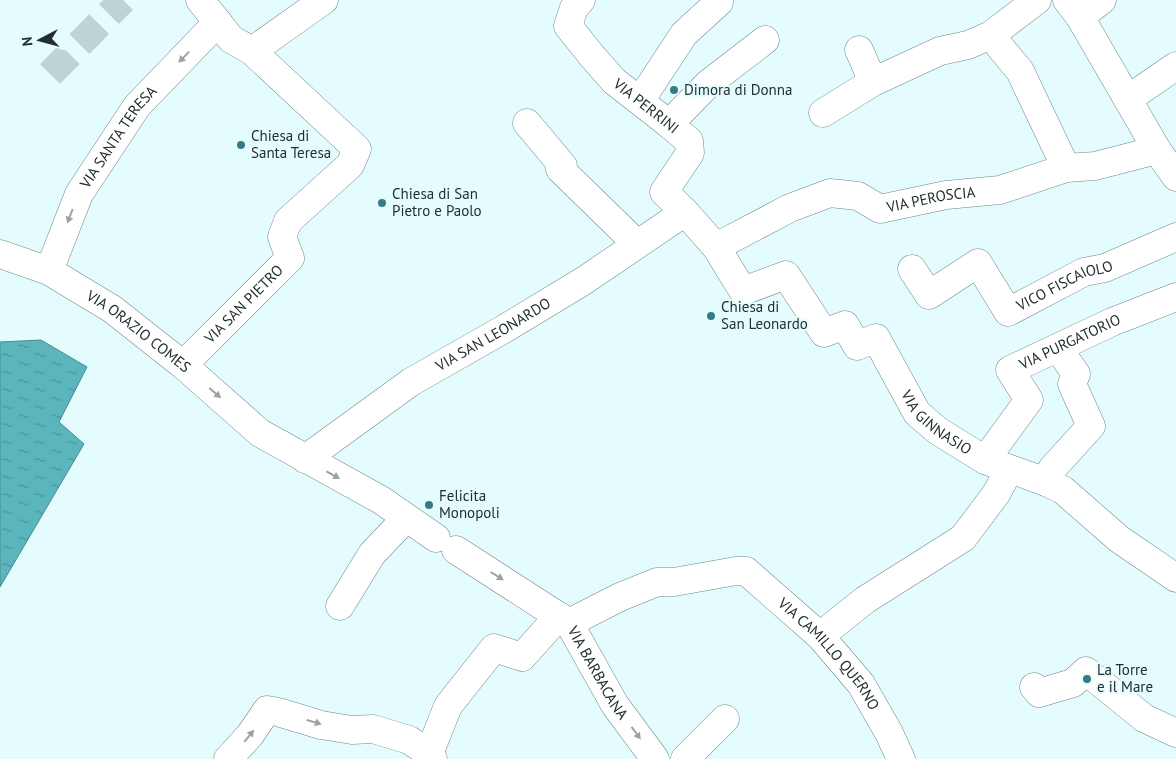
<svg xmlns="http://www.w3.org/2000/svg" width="1176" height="759" font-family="'PT Sans',sans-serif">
<defs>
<pattern id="water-ripples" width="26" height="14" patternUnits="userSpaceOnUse" patternTransform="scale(1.25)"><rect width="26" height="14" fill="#5bb5bd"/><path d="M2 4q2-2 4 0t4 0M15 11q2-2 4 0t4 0" fill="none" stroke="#4b949a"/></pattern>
</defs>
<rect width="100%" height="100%" fill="#e5fcfe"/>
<path fill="url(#water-ripples)" stroke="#4a8c92" d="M41,340L87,367L59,422L84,444L0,587V342Z"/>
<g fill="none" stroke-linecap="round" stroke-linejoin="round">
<path stroke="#bed3d5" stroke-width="28" stroke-dasharray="28 14" stroke-linecap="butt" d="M50,74L123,0"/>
<g stroke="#6e878a" stroke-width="29">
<g id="minor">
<path d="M200,0L231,39L252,51"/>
<path id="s1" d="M581,0L574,8L568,26L592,56L614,81L669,124L689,141L690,153L664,192L685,212L716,247L743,291L786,275L824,333L845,325L857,346L876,338L917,413L938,431L985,460L1046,482L1063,490L1119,539L1176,578"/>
<path d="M1067,0L1080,17L1157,150L1176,177"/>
<path d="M1080,17L1102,0"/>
<path d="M1000,47L1020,71L1066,168"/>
<path d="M859,50L873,82"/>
<path d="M1128,99L1176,66"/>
<path d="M640,101L684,34L719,2"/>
<path d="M823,113L873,82L940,51L968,45L991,35L1037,0"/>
<path d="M527,123L563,166L560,169L637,244"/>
<path d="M669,124L709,83L765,40"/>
<path id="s2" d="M716,247L790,208L830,193L858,196L880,209L946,195L1000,190L1066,168L1095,166L1157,150"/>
<path id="s3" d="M0,254L49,271L112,309L183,365L260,433L381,500L436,538"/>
<path id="s4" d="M912,269L929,295L978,263L1008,312L1084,272L1105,268L1176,237"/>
<path id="s5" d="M49,271L79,194L137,106L218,22"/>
<path id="s6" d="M183,365L290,258L282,237L288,221L350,165L357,149L252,51L324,0"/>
<path id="s7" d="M305,459L411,382L504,329L585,280L685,212"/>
<path id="s8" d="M985,460L1029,400L1010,370L1112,322L1176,297"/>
<path d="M1046,482L1052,469L1091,426L1072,384L1076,374L1058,348"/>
<path id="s9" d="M456,550L569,623L615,705L655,759"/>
<path d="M340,606L372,554L406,518"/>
<path id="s10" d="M569,623L620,597L657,582H674L736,571H746L820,636L861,684L889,733L901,759"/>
<path d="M820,636L865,600L963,538L996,494L1009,470"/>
<path d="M1034,687L1039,693L1073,683L1086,671L1144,718L1176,733"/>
<path d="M429,754L448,706L494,648L522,657L559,616"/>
<path d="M228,759L250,735L267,710L278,712L321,725L352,730L373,729L409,740L426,751L433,759"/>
<path d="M685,759L725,719"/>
</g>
</g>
<use href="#minor" stroke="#fff" stroke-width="28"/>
</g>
<defs><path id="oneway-solid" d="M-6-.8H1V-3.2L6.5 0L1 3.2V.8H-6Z" transform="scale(1.25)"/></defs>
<g fill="#9ca1a1">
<use href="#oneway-solid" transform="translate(184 57) rotate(134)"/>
<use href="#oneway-solid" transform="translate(70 216) rotate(111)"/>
<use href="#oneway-solid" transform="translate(215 393) rotate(41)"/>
<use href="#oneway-solid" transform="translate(333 475) rotate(29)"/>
<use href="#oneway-solid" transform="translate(497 576) rotate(32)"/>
<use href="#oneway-solid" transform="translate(314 722) rotate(16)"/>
<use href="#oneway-solid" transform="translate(636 733) rotate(54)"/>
<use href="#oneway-solid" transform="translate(249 736) rotate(-51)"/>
</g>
<g fill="#347c83" stroke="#e5fcfe" stroke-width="2">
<circle cx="674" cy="90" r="5"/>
<circle cx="241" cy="145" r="5"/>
<circle cx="382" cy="203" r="5"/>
<circle cx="711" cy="316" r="5"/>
<circle cx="429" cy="505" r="5"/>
<circle cx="1087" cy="679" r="5"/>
</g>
<g text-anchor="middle" stroke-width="4" stroke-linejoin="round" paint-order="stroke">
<g font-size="15" fill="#232e2f" stroke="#e5fcfe" text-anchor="start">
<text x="684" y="95">Dimora di Donna</text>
<text x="251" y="141">Chiesa di<tspan x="251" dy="17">Santa Teresa</tspan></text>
<text x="392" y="199">Chiesa di San<tspan x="392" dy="17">Pietro e Paolo</tspan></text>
<text x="721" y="312">Chiesa di<tspan x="721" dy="17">San Leonardo</tspan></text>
<text x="439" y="501">Felicita<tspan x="439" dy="17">Monopoli</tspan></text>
<text x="1097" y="675">La Torre<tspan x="1097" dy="17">e il Mare</tspan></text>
</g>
<g font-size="15" fill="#232e2f" stroke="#e5fcfe">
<text dy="5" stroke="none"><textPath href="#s1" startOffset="142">VIA PERRINI</textPath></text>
<text dy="5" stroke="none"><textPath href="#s5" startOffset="152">VIA SANTA TERESA</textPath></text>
<text dy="5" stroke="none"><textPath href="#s2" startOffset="232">VIA PEROSCIA</textPath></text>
<text dy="5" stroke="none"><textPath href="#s4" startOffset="210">VICO FISCAIOLO</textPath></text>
<text dy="5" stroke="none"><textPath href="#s6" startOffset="86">VIA SAN PIETRO</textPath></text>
<text dy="5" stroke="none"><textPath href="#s3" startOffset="160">VIA ORAZIO COMES</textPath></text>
<text dy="5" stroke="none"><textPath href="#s7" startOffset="226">VIA SAN LEONARDO</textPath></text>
<text dy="5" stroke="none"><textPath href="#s8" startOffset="176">VIA PURGATORIO</textPath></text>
<text dy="5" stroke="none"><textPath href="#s1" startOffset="672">VIA GINNASIO</textPath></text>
<text dy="5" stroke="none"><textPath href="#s10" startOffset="305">VIA CAMILLO QUERNO</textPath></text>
<text dy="5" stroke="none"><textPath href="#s9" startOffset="192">VIA BARBACANA</textPath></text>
</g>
</g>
<g transform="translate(40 40) rotate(264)" stroke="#e5fcfe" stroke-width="4" paint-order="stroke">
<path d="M0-4L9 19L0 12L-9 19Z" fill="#232e2f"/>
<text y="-8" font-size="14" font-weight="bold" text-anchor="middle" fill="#232e2f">N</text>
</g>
</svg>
